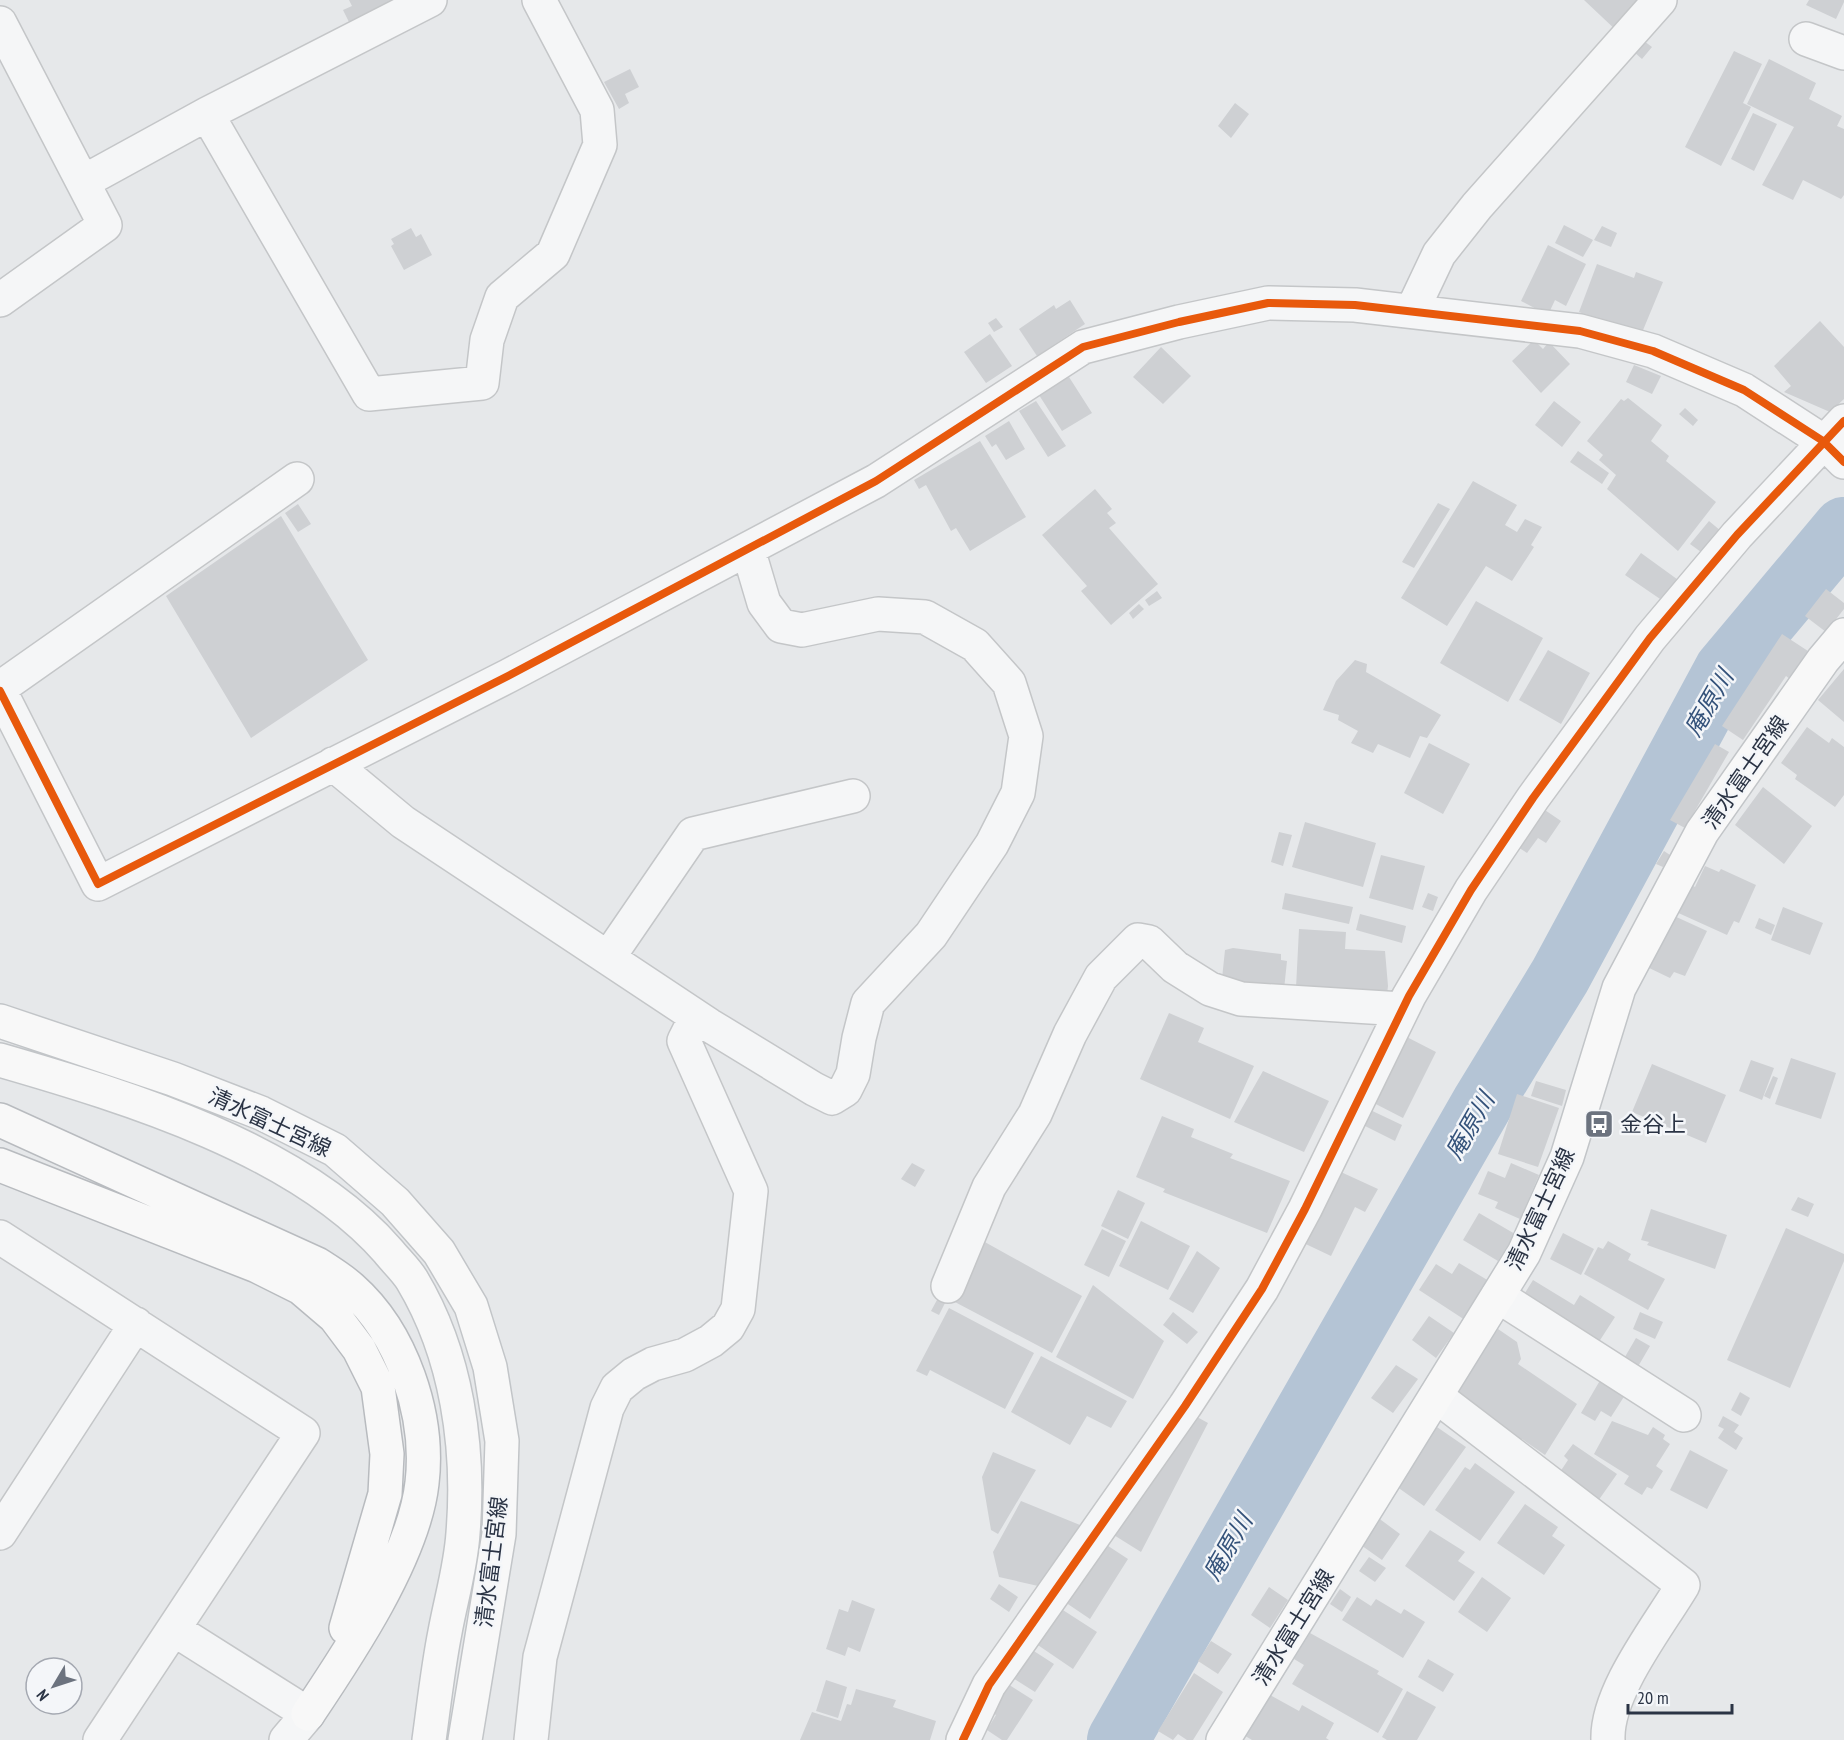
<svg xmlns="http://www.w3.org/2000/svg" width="1844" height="1740" font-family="'PT Sans Narrow','Noto Sans JP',sans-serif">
<rect width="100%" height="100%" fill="#e6e8ea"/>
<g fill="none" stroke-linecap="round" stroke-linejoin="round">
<path stroke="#b4c4d5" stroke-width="62" d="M1118,1740L1482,1104L1560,976L1725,670L1844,528"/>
</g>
<path fill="#ced0d3" d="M349,0H392L349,22L343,10L352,6Z
M1584,0H1649L1619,33Z
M1809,0H1844V2L1836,19L1806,5Z
M1644,41L1652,47L1642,59L1634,52Z
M1734,51L1762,64L1743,103L1751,107L1721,166L1685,147Z
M1769,59L1816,83L1809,99L1842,116L1837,126L1844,129V195L1841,199L1803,180L1793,200L1762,185L1794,127L1747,104Z
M630,69L639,87L625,94L629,103L619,109L604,82Z
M1235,103L1249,114L1231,138L1218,126Z
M1753,113L1777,124L1754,171L1731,159Z
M1564,225L1593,240L1583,257L1555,243Z
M1602,226L1617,233L1611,247L1594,240Z
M411,228L416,237L421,234L432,255L404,270L391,246L394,244L391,239Z
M1548,245L1586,264L1566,306L1555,300L1548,315L1521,301Z
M1597,264L1634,278L1636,272L1663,282L1641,335L1579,312Z
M1070,300L1085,324L1037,356L1019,329L1054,305L1056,309Z
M996,318L1003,327L994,332L988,323Z
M1820,321L1844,347V399L1830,412L1784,392L1791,386L1774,366Z
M990,334L1012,366L986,383L964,352Z
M1534,340L1543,349L1549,342L1570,364L1541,393L1512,361Z
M1161,347L1191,376L1163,404L1133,377Z
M1634,365L1661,376L1652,394L1626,382Z
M1069,377L1092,413L1062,431L1039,395Z
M1628,398L1662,425L1651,441L1669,456L1666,461L1716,502L1678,551L1607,489L1616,475L1599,460L1603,455L1587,441L1621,399L1624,401Z
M1036,401L1066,446L1048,457L1019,411Z
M1554,401L1581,422L1562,447L1535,425Z
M1685,408L1698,420L1693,426L1679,414Z
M1009,421L1025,449L1006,460L996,444L992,447L985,436Z
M980,441L1026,517L970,551L956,528L951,531L926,485L919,489L914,480Z
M1578,451L1609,473L1602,484L1570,462Z
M1473,481L1517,505L1505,525L1517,532L1525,519L1542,527L1531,545L1534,547L1512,581L1486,566L1447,626L1401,598Z
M1095,489L1112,509L1107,513L1116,523L1109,528L1158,584L1111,625L1081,591L1087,586L1042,535Z
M1438,503L1450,509L1414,568L1402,562Z
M298,504L311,524L298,532L285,513Z
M281,516L368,660L251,738L166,596Z
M1709,521L1721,531L1701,552L1690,544Z
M1641,553L1681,582L1666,603L1625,575Z
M1826,589L1844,603V609L1826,632L1805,616Z
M1157,591L1162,598L1149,606L1145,600Z
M1476,601L1543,638L1508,702L1440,663Z
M1139,604L1144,609L1133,619L1129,613Z
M1782,634L1808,651L1791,680L1786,676L1743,740L1722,726Z
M1548,650L1590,673L1561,724L1519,700Z
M1355,660L1367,664L1366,672L1441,715L1427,738L1420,736L1410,758L1378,744L1373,753L1351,743L1358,731L1338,720L1339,715L1323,710L1336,681Z
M1844,669V722L1818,700Z
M1807,727L1829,743L1832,738L1844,747V795L1835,807L1795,779L1797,775L1781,763Z
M1429,743L1470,764L1443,814L1404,793Z
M1715,744L1729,752L1685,828L1670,820Z
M1763,787L1812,826L1784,864L1735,825Z
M1539,806L1561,821L1546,843L1538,838L1527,853L1513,844Z
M1305,822L1376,843L1363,887L1292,867Z
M1279,832L1292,835L1283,866L1271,862Z
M1664,851L1670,855L1663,867L1656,864Z
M1381,855L1425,866L1413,910L1369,898Z
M1705,866L1719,872L1721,869L1756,885L1739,923L1734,921L1727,935L1674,911L1688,883L1695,887Z
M1285,893L1353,907L1349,924L1282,909Z
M1428,893L1438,897L1433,911L1422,907Z
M1783,907L1823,923L1810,955L1771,940Z
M1360,914L1406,926L1402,943L1356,930Z
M1672,915L1707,931L1685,976L1674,972L1670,978L1645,966Z
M1759,918L1775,925L1771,935L1755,928Z
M1299,929L1346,932L1345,949L1385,951L1388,986L1386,1002L1296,988Z
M1233,948L1281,954V960L1287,961L1283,999L1221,988L1225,950Z
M1169,1013L1204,1028L1198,1042L1254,1066L1230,1119L1140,1079Z
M1399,1033L1436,1052L1403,1118L1366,1099Z
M1791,1058L1836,1073L1821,1119L1775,1104Z
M1751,1060L1774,1068L1762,1100L1739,1091Z
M1652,1064L1726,1095L1706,1143L1632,1112Z
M1263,1071L1329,1101L1304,1152L1234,1122Z
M1773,1076L1778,1078L1770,1099L1764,1096Z
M1536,1081L1566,1090L1562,1106L1531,1096Z
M1517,1094L1559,1108L1538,1167L1498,1154Z
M1364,1107L1402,1125L1395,1141L1357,1122Z
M1162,1116L1194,1129L1191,1137L1233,1154L1230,1158L1290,1181L1267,1233L1163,1192L1165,1189L1136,1177Z
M912,1163L925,1170L915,1187L901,1179Z
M1511,1163L1539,1175L1520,1219L1495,1208L1498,1202L1478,1194L1488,1171L1505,1178Z
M1330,1167L1378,1189L1365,1212L1355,1207L1331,1256L1293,1238Z
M1118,1190L1145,1203L1128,1239L1101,1226Z
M1798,1197L1814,1204L1808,1217L1791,1210Z
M1651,1209L1727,1235L1715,1269L1647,1245L1649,1242L1641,1240Z
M1479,1213L1515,1234L1498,1261L1463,1240Z
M1141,1221L1190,1246L1168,1290L1119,1266Z
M1786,1228L1844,1254V1261L1790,1388L1727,1360Z
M1102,1229L1126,1241L1109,1277L1084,1265Z
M1563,1233L1594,1249L1581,1275L1550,1259Z
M983,1241L1082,1296L1052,1353L953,1301Z
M1608,1241L1631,1254L1628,1260L1665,1279L1648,1310L1584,1274L1598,1247L1603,1249Z
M1197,1251L1220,1268L1193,1313L1169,1299Z
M1459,1263L1489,1281L1465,1320L1419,1290L1436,1264L1452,1274Z
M1533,1280L1574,1305L1580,1295L1615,1317L1593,1351L1518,1304Z
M1093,1285L1164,1341L1133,1399L1056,1357Z
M944,1287L951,1291L939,1315L931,1311Z
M949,1308L1034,1353L1005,1409L930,1370L927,1376L916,1371Z
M1173,1312L1198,1332L1187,1344L1163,1325Z
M1640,1312L1663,1322L1655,1339L1633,1329Z
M1429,1316L1454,1333L1436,1358L1412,1340Z
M1498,1329L1517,1342L1521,1359L1518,1364L1577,1404L1545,1455L1522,1439L1519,1444L1474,1412L1478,1407L1455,1392Z
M1636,1338L1650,1346L1636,1370L1622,1362Z
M1041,1356L1127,1401L1111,1428L1087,1416L1070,1445L1011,1412Z
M1396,1365L1418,1379L1393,1413L1371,1398Z
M1602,1377L1627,1392L1611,1417L1601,1411L1595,1421L1581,1413Z
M1740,1392L1750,1398L1741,1416L1731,1410Z
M1188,1412L1208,1423L1141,1552L1109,1532Z
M1723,1416L1739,1425L1734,1432L1743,1438L1736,1450L1718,1438L1724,1429L1718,1426Z
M1612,1421L1648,1435L1653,1427L1665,1435L1663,1439L1670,1444L1656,1466L1663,1471L1652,1489L1647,1487L1642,1495L1624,1484L1629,1476L1594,1454Z
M1434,1425L1466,1447L1424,1506L1393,1484Z
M1573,1444L1617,1474L1598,1501L1560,1472L1568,1460L1564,1456Z
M1690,1450L1728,1470L1707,1509L1670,1490Z
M993,1452L1036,1470L998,1534L991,1530L982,1477Z
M1475,1463L1515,1492L1480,1541L1435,1510L1465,1467L1470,1470Z
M1021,1501L1080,1525L1058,1576L1047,1588L999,1577L993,1552Z
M1525,1504L1558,1527L1552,1536L1565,1545L1544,1575L1497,1543Z
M1377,1517L1400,1534L1382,1560L1358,1543Z
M1430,1530L1465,1552L1458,1561L1475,1572L1454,1601L1405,1566Z
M1096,1538L1128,1559L1090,1619L1056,1596Z
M1369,1557L1386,1568L1375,1582L1359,1571Z
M1482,1577L1511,1598L1487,1632L1458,1612Z
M999,1584L1018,1597L1009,1612L990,1599Z
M1269,1587L1288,1600L1270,1628L1251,1615Z
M1340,1589L1351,1597L1342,1612L1330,1604Z
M1357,1597L1371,1606L1376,1599L1401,1614L1404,1609L1425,1622L1403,1658L1342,1620Z
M852,1600L875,1609L860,1652L848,1647L845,1656L826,1649L839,1609L848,1612Z
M1052,1603L1097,1632L1073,1669L1029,1639Z
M1310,1633L1379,1671L1377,1674L1403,1689L1378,1733L1292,1684L1304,1665L1294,1659Z
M1211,1641L1232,1654L1218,1674L1198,1661Z
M1023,1644L1054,1664L1035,1692L1005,1673Z
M1428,1659L1454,1674L1443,1692L1418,1677Z
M1194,1673L1223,1692L1193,1740H1187L1178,1734L1173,1740L1158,1731Z
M826,1680L847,1687L838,1718L816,1711Z
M1003,1681L1033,1700L1007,1740H1002L987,1730L996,1715L985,1708Z
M856,1689L896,1700L893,1707L936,1721L930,1740H800L812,1712L841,1721L847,1704L851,1705Z
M1407,1691L1436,1707L1417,1740H1387L1382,1737Z
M1270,1695L1299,1711L1302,1705L1334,1723L1326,1738L1329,1740H1252L1242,1734Z"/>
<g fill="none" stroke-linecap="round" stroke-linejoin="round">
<g stroke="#c4c6c8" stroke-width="36">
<path id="minor" d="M0,23L105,225L0,300
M1806,39L1844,53
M207,114L369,394L482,383L487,340L502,297L553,254L600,145L597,110L539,0
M83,182L207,114L430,0
M1412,311L1439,254L1477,206L1660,0
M0,688L297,479
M0,691L98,884L508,676L876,481L1083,347L1179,322L1268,303L1355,305L1580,331L1653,351L1744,390L1823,441L1844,462
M333,764L403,822L709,1025L814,1089L832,1098L845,1090L853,1074L859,1038L868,1003L931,935L992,844L1018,793L1026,736L1009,683L975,645L925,617L878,614L802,630L781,626L764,603L748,549
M608,958L693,834L853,796
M0,1237L303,1433L100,1740
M948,1286L989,1187L1035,1114L1070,1034L1101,977L1138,940L1149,942L1175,967L1210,989L1241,999L1402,1009
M1498,1296L1684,1415
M1436,1396L1683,1585C1658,1627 1606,1692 1608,1740
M0,1533L136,1324
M175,1630L308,1714L286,1740
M531,1740L540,1657L607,1408L617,1388L634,1374L653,1364L685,1355L711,1341L728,1327L738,1309L751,1191L684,1041L696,1017
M963,1740L989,1685L1185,1406L1262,1289L1305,1209L1409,996L1471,890L1533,798L1650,638L1737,535L1844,421"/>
</g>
<g stroke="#c2c5c8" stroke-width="36">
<path id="major" d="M0,1021L173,1079L261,1113L335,1150L395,1202L439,1252L471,1306L490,1367L502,1441L499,1534L465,1740
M0,1060C128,1097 299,1149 388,1251C396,1261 406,1270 412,1280C457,1355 470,1448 463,1533C461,1566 451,1599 445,1632C438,1667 434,1704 429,1740
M1223,1740L1524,1253L1567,1157L1619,988L1702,832L1823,660L1844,635"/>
</g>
<g stroke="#b8bbbf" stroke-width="36">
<path id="highway" d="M0,1120L317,1264C328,1271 341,1279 351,1288C402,1333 430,1415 422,1483C414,1556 349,1653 308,1714
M0,1165L257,1266L301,1288L335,1317L359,1349L378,1387L387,1454L385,1494L346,1628"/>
</g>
<use href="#minor" stroke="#f5f6f7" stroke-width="33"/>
<use href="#major" stroke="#f8f8f8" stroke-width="33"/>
<use href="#highway" stroke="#f8f8f8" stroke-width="33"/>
<g stroke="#f4f6f9" stroke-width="11">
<path id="cycleway" d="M0,691L98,884L508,676L876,481L1083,347L1179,322L1268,303L1355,305L1580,331L1653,351L1744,390L1823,441L1844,462
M963,1740L989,1685L1185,1406L1262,1289L1305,1209L1409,996L1471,890L1533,798L1650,638L1737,535L1844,421"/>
</g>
<use href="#cycleway" stroke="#e8590c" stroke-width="8"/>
</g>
<defs>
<g id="bus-square" transform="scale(1.5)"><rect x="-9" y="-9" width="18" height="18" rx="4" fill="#6c737f" stroke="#f4f6f9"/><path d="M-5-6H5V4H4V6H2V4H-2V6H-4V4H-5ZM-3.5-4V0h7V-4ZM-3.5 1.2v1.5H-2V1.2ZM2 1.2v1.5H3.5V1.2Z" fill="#fff"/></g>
</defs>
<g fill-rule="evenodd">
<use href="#bus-square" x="1599" y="1124"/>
</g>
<g text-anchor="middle" stroke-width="5" stroke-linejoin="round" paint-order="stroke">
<g font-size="22" fill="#2b3445" stroke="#f4f6f9">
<text transform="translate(1745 772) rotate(-55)" y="8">清水富士宮線</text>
<text transform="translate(270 1122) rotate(25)" y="8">清水富士宮線</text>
<text transform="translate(1540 1209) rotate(-65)" y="8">清水富士宮線</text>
<text transform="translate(491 1562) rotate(-83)" y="8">清水富士宮線</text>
<text transform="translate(1293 1627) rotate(-58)" y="8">清水富士宮線</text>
</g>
<g font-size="22" fill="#2b3445" stroke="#f4f6f9" text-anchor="start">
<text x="1620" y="1132">金谷上</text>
</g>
<g font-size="24" font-style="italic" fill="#34527a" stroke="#f4f6f9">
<text transform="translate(1709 703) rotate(-60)" y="8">庵原川</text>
<text transform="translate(1470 1126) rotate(-60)" y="8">庵原川</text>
<text transform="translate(1228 1547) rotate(-60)" y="8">庵原川</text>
</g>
</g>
<g transform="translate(54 1686) rotate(231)"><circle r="28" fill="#f4f6f9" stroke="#a4a8b1" stroke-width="1.5"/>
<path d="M0-4.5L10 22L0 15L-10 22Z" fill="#6c737f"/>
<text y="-9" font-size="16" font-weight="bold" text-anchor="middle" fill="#2b3445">N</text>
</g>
<path d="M1628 1704v9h104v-9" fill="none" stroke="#2b3445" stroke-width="3"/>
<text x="1637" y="1704" font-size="18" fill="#2b3445" stroke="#f4f6f9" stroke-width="4.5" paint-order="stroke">20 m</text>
</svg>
